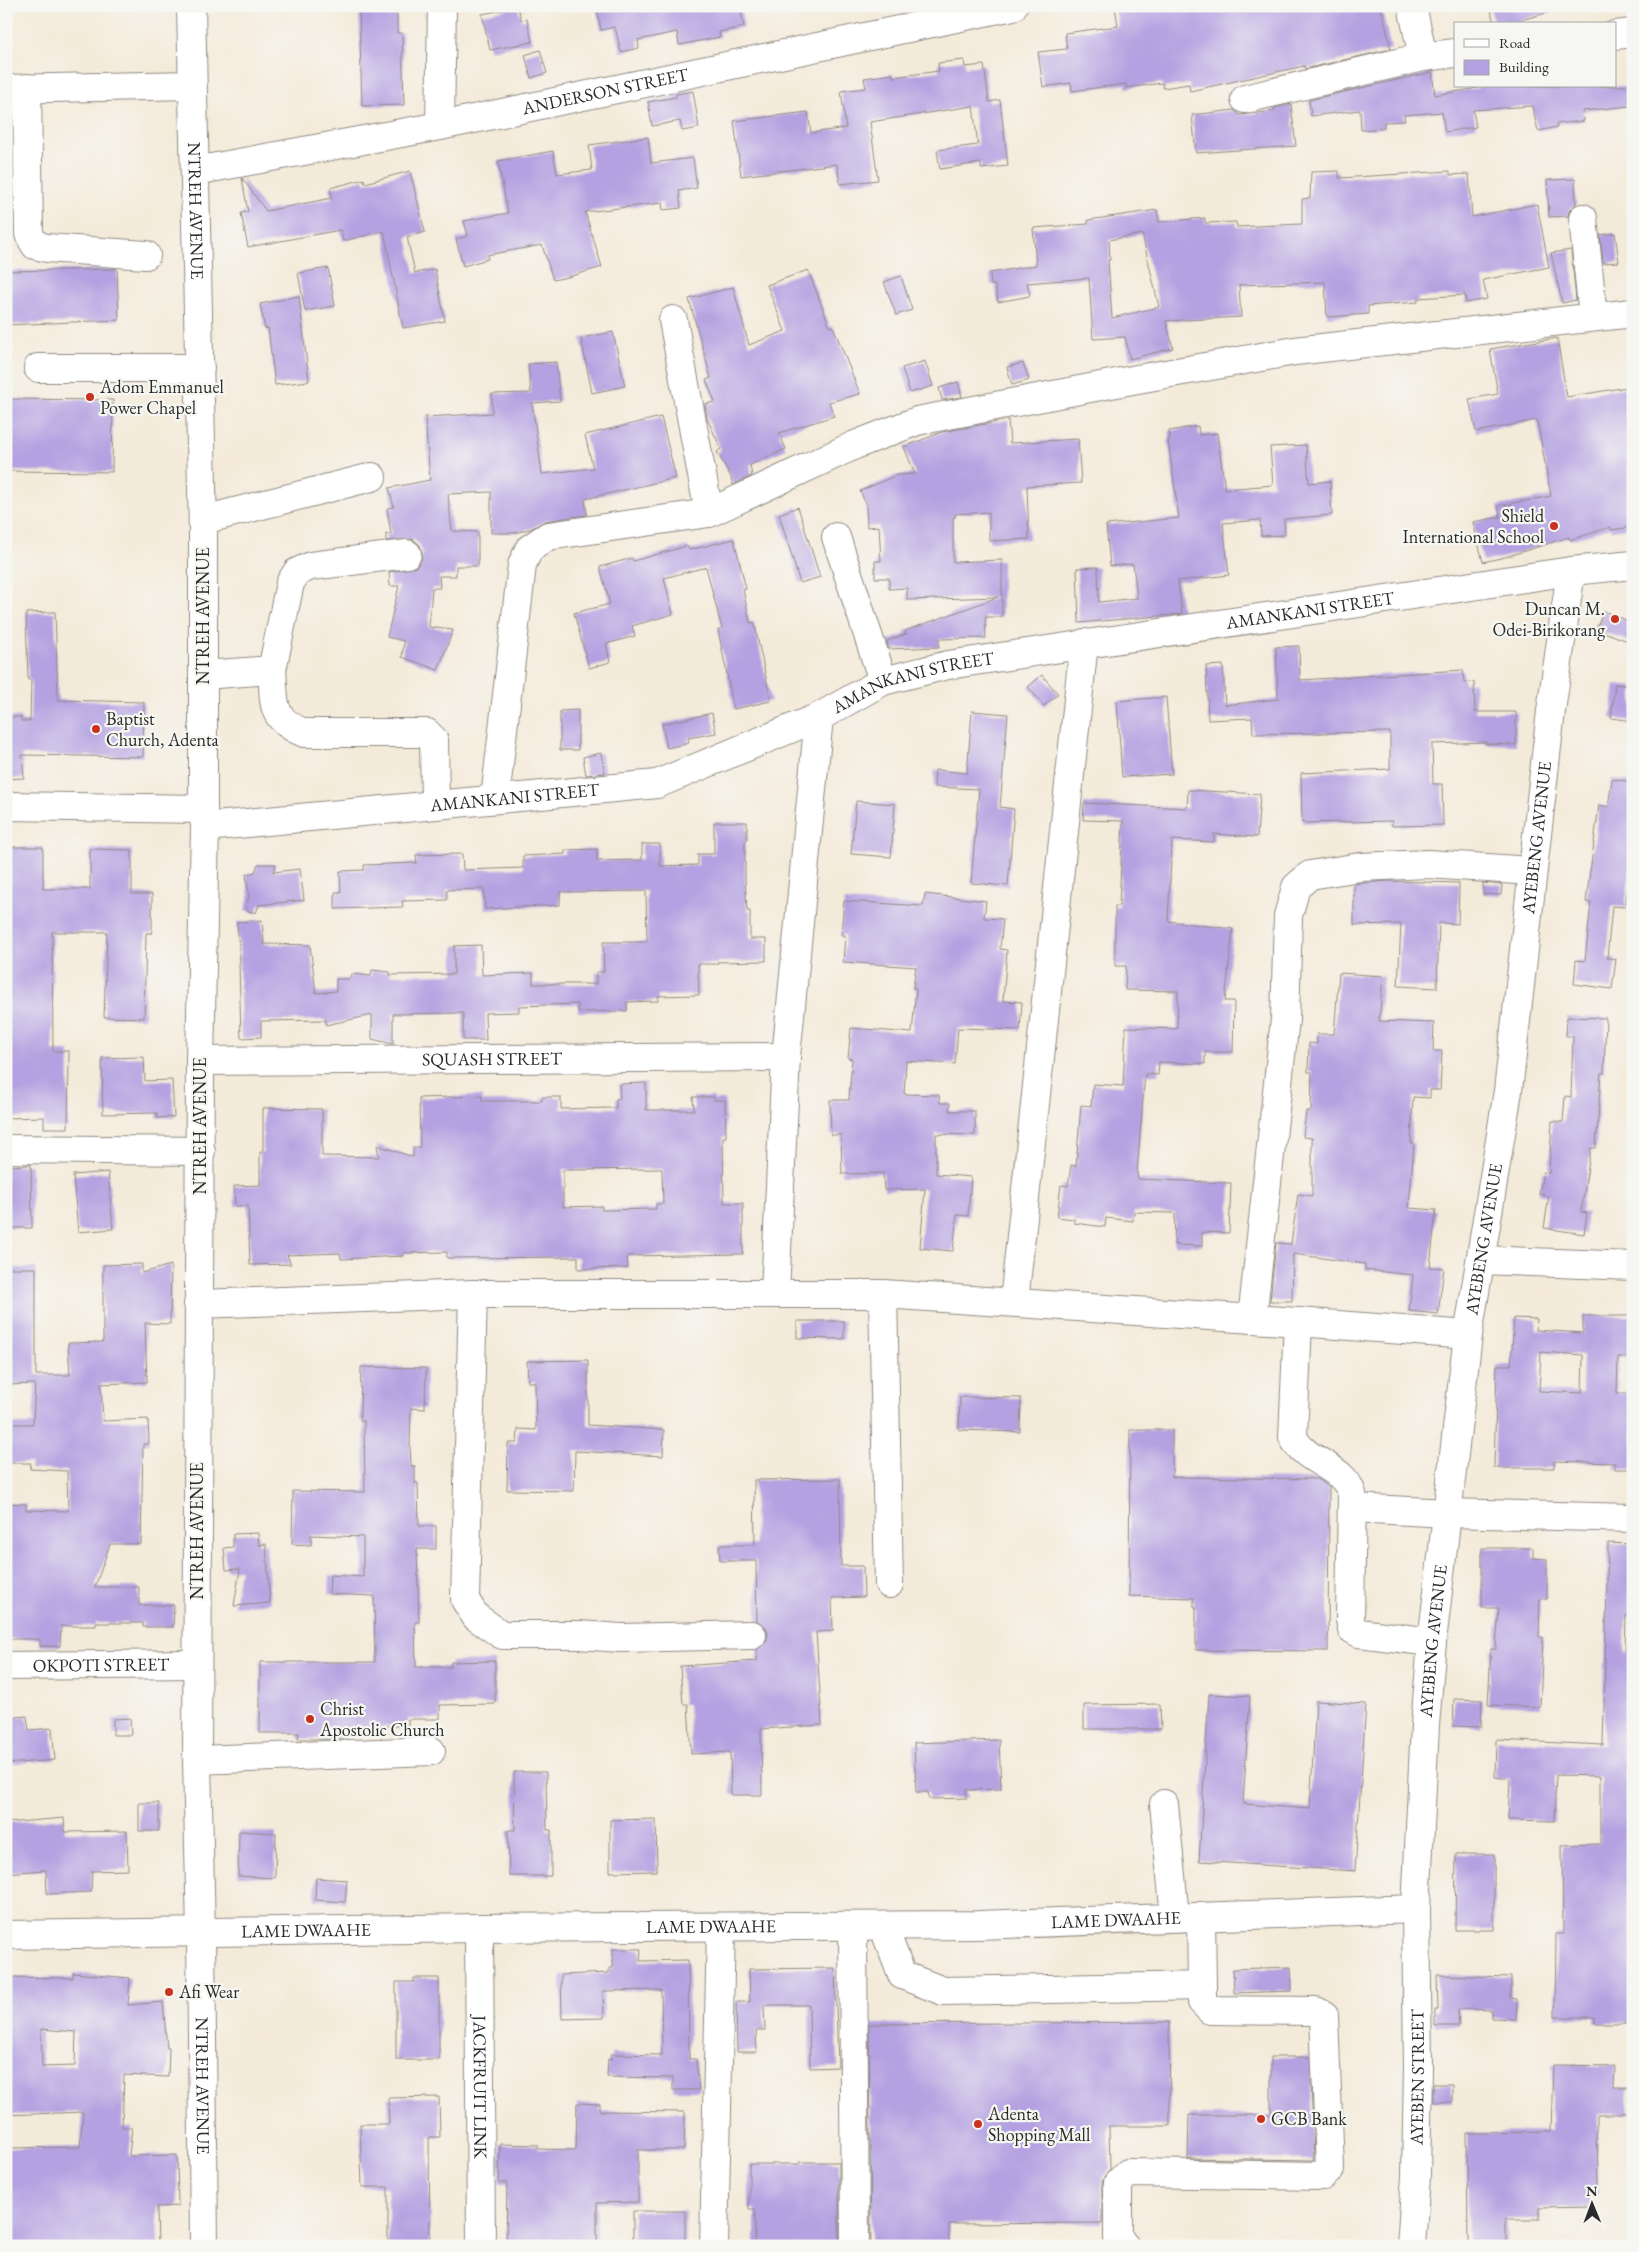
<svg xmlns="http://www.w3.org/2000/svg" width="1639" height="2252" font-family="'EB Garamond',serif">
<rect width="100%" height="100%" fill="#f6f6f2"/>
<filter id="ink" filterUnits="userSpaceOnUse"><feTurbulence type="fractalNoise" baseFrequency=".02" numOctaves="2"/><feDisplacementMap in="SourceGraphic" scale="10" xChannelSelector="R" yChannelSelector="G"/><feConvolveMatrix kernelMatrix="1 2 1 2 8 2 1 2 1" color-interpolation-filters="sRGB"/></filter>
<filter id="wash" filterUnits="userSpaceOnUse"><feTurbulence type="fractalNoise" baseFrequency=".0096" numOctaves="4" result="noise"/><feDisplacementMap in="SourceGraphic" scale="20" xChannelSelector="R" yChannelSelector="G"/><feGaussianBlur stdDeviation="1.12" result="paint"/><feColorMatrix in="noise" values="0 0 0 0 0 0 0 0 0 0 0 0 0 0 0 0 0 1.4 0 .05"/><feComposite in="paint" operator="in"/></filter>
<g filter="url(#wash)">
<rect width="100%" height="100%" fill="#f4ead9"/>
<g id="blocks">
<path fill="#b4a1e1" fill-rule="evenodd" d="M359,6H397V33H402L404,105L362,106Z
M596,6H740L744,27L719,32L720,37L679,45L677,32L638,40L639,48L621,52L615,27L601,30Z
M1126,6H1381L1391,49L1305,69L1304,66L1190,91L1189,84L1163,88L1162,83L1126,88V84L1072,91L1071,83L1043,87L1038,52L1067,49L1065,33L1118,26L1115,7Z
M1490,6H1549L1550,12L1506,24H1494Z
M518,7L521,20L527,19L532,42L490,50L482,14Z
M540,50L547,73L531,78L525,55Z
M964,60L965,67L984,65L989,102L1000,100L1008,166L981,169V163L940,169L937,150L978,145L973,106L870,122L878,180L840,184L837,164L741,176L734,121L808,112L811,133L846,128L841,91L866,88L864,78L893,74V77L939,71L938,63Z
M1432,72L1435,95L1478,88V86H1628L1630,106L1583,111L1584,121L1556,124L1557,127L1538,131L1532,106L1473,110L1476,127L1445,132L1442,112L1404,115L1405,121L1384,122V128L1361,130L1360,110L1311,116L1309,100Z
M693,91L699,128L682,131L680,121L652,126L648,102L676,97V94Z
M1291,104L1296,146L1196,153L1192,115L1234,110L1240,115L1249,114L1274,111V108Z
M648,137L651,163L693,158L697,188L679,191L681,208L663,210L662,203L585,212L602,267L568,277L553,280L542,245L487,255L488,259L463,266L456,239L468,236L464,221L508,213L498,161L553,151L557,174L592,170L589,145Z
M410,171L425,232L407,237L415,273L435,269L445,321L403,328L384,231L343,241L340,230L248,247L241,213L248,212L242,178L266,211L332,198L330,188L364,179L365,183Z
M1339,171V178L1450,171V175L1469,174L1472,217L1537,204L1549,267L1483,280L1487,299L1466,303L1465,295L1418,298V302L1368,306V314L1327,317L1325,282L1239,285L1241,317L1166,321L1173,348L1130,359L1125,337L1093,339L1089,278L1027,283L1030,296L998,302L995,285H991L990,273L1036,265L1033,228L1088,224V220L1157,210L1159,222L1205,218V223L1236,222L1237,227L1302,224V199L1310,198L1311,172ZM1142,234L1159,307L1112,318L1108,260H1110L1109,240Z
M1575,179L1576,204L1569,211L1568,216L1549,217L1547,180Z
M1615,233L1619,262L1603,263L1600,235Z
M1571,250L1576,300L1562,303L1551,253Z
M328,268L335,306L305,311L298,273Z
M117,269L119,320L6,325V271Z
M808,270L830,327L833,326L860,394L829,402L834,416L779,433L786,449L750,465L752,476L733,485L730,475L717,452L721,449L707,418L705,404L715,402L706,380L711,378L689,299L733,287L749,345L785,331L767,285Z
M901,276L912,310L896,315L884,282Z
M299,296L309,381L275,385L268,328L265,329L260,304Z
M613,332L625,386L592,393L581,338Z
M1557,338L1567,397L1633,386V527L1611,530V527L1570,540L1569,537L1505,557L1483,562L1473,522L1500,517L1498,506L1551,496L1537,420L1476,432L1469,399L1498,394L1490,349Z
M925,361L933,386L910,393L902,368Z
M556,362L560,401L532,403L542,474L593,468L585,435L661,417L676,478L585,499L587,515L545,521L530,529L514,533H491V492L448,494L452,531L478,532V566H456V576H439L440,588H432L429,627L453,630L438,670L402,657L404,641L387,637L399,586H390L389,572L416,567L421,560L422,553L420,545L413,539L386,541V534H391L387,508L394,507L389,488L430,480L425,417L492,413V394L531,393L528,364Z
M1023,363L1029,380L1012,385L1007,367Z
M958,382L962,397L942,400L939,388Z
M6,399L113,400L112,472L6,471Z
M1008,420L1010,443L1078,439L1081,483L1027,486L1029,539L989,541V512L955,514V517L953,518V562L1002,560V617H985L986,638L939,639V647L889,649L887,641L906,634L905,631L998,597L907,600V588L889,589V578H875V561H881L879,526L867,527L866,504L860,491L897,475L915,474L904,447L942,432Z
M1198,426L1199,435L1217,433L1225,489L1273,485L1270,447L1306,445L1309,483L1330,481L1332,515L1284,519L1285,535L1261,536L1260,520L1223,523L1229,575L1178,581L1182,614L1079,623L1077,568L1098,567L1099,602L1137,598L1133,564L1110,566L1106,525L1179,518L1168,440L1170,439L1169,431Z
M798,507L820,577L800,583L779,514Z
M734,539L746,589L743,590L750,623L754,622L771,701L734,709L718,630L722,629L706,567L664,578L673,614L632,626L635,636L606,644L610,662L589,668L574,613L610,604L600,567L632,558L633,561L687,546L689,550Z
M1604,611L1633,623V643L1596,629Z
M55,612L58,700L144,702L143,757L22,755L24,778L6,779V717H21V721H30L31,680H28L26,613Z
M1299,646L1300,680L1463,670L1464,683L1474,682L1475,712H1516V745L1486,744V742L1432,744L1433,784H1442L1443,825L1392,826V821L1302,823L1301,773L1390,769V732L1253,734L1252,718L1208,720L1206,666L1223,665L1225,705L1278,699L1276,647Z
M1042,675L1058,694L1044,706L1028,687Z
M1615,684L1633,686V721L1611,718Z
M1166,697L1172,774L1122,777L1117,701Z
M578,710V750H560V711Z
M972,711L1008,714L1000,807L1014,809L1008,886L971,883L979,789L934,787L935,770L967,773Z
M712,713L716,733L688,738L689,743L667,748L662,724Z
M601,753L605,773L586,775L583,757Z
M1612,779L1633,782V851L1625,907L1612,906L1607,958L1616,959L1612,989L1574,984L1576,960L1585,961L1591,903L1586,902L1599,805L1608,807Z
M1188,790L1260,794L1257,837L1214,834V842L1172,840L1168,921L1233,929L1225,1001H1234L1233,1052H1205V1064L1159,1062L1158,1075L1145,1074L1137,1172L1138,1179L1231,1183L1229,1233L1202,1232V1246L1174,1245L1175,1213L1134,1212L1133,1221L1106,1218L1105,1227L1074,1223V1219L1057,1217L1061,1185L1068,1186L1071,1165L1076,1166L1081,1105L1091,1106L1093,1084L1123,1086L1126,1027L1177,1029L1178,991L1125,990L1126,966H1115V906H1119L1123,821L1083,820L1084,803L1187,808Z
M856,801L895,804L891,857L851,854Z
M714,822H747V841H745V878L747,911H750V939H766V961L717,962V964H698L699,995L658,996V1001L627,1002V1011L578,1012V1004L519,1006V1012L485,1013L486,1040H463V1013L393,1014V1044L372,1039V1015L326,1025V1020L261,1021V1037L241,1038L239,963H240L237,922L262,920L264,944L310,945L316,993L336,991V979H349L352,974L371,976L372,970L390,972V975L454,974V946L481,945L482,975L533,973V984H596V972H604L603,942H647L646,891L560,892V905L485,909L484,889L447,890V900L402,901L403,907L335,909V892H341L340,871L364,870V865L417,863L416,855L462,854L463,870L523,868V856L565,854V850L597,849V861L642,860V844H660V866L698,865V854H714Z
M6,847H43V889H90V849L132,850V894H152V933H146L144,1018L104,1017L107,932H52L53,1051H69L68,1128H44V1117L6,1118Z
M258,864H276L273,872L300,869L304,900L259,905L256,913L245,910L249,896L246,874L255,872Z
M1388,881L1459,883L1458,924L1439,923L1437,988L1398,986L1401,924L1354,925V884Z
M1483,883L1502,885L1501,895L1483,894Z
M925,894L986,901L984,918L1003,919L1000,949L1007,950L1003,1001L1022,1002L1020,1030L958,1028L955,1064L906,1061L904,1094L939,1095L940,1103H950L949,1111H975V1135L936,1134V1174L971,1177L968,1216L957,1215L953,1251L920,1248L925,1189L884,1190L883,1173L842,1174L841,1135H831L830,1100H849L852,1059L848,1058L851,1028L912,1033L916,989L913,988L916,967L843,962L845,935H841L844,901L923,906Z
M1339,973L1383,976L1379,1021L1434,1023L1433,1051H1442L1440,1090H1430V1098L1413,1097L1411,1143H1414L1409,1208L1436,1210L1430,1267L1444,1268L1438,1314L1409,1311L1413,1275L1365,1270V1264L1293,1254L1292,1301H1270L1276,1243L1291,1244L1298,1194L1312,1196V1138L1303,1137L1306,1111H1311L1312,1072H1308L1309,1043L1317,1044V1034H1334Z
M1567,1017L1606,1018L1604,1073H1601L1596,1148H1591L1581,1212L1587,1213L1584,1234L1544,1228L1549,1196L1539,1194L1543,1172L1549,1173L1552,1121L1563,1122L1565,1096L1571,1097L1573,1036H1566Z
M144,1057L145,1081L172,1080L174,1117L157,1118V1113L103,1114L102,1058Z
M646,1083V1110H694L693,1097H714V1100H725L726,1137H723L724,1203H743V1254L627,1256L628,1268L578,1269V1257L447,1258V1252L403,1253V1256L341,1259L340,1253L287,1255L291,1264L250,1265L248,1206H235L234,1186L260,1185V1152H263V1108L322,1109V1156L379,1157L377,1145L413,1157V1147H420L419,1098L482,1096V1101H542V1097H561V1109L616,1108V1099L620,1098L619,1084ZM662,1169L663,1204H656V1209L602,1210V1206L563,1207V1170Z
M31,1165L32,1228H6V1166Z
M108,1172L113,1229L78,1232L73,1175Z
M142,1264V1273L171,1265L170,1324L145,1323L147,1382L101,1384L103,1421L148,1419L149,1444H143L141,1544H110L95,1587H139V1605H174L173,1627H143V1623H96V1626H61L60,1646H40V1639H6V1503L26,1504V1510L68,1511L67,1471L30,1469L31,1463H6V1424H33L35,1384L6,1385V1268H36V1375H70L68,1343L103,1342V1265Z
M1583,1316H1633V1357H1618L1617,1393H1633V1469H1615V1463L1554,1461V1468H1494L1497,1365H1511L1514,1318L1537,1319L1536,1330L1583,1333ZM1541,1352L1583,1355L1582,1393L1539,1391Z
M797,1321H844V1339L797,1338Z
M588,1360V1425L664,1430L663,1456L575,1451L574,1491L507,1490L508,1443H517L518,1429L536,1430L535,1382H528L527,1361Z
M361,1367L426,1368L425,1409L411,1408L410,1446L411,1466H415V1483H418L419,1526H436V1549H417L419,1622H415L416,1667H451V1662L495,1661V1704L440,1705V1719H408V1726H382V1731H345V1739H298L299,1733H260V1662H375L374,1596L329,1594L330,1575L363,1577V1537L311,1535V1545L292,1544L293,1491L365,1492L364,1421H360Z
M960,1397L1021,1398L1020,1432L959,1430Z
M1130,1430H1172V1477L1318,1479L1329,1487L1328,1651L1196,1650V1607H1194V1598L1129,1596Z
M840,1479L841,1566H863L864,1597L832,1598L833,1631L816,1632L822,1725L761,1729L762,1795H731L730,1752L691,1754L688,1704H683L680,1666L757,1661V1649L766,1642L768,1634L766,1627L757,1621L756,1561H720L719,1545H755L754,1480Z
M258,1533L259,1545L266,1544L270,1603L234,1606L240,1569L226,1570L224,1548L233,1547V1534Z
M1608,1543L1633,1544V1616H1626L1625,1653H1633V2023H1595V2017H1555L1556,1934H1563L1562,1845L1600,1844V1776L1556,1775L1554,1821L1508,1820L1510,1779L1495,1777L1496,1740L1603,1745Z
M1482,1548H1533V1558L1547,1559V1599H1540L1539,1637H1543L1540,1707L1488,1705L1491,1649H1496L1499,1608H1482Z
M1209,1694L1250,1696L1243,1804L1310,1809L1316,1701L1366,1704L1355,1871L1199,1861Z
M1454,1699L1482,1700L1481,1727L1453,1726Z
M1160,1704L1161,1729H1084V1705Z
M27,1716L29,1730L52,1728L55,1760L6,1764V1718Z
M130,1718L131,1735H113V1719Z
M999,1740L1001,1789L966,1790L967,1798L929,1799L928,1792H916L914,1743Z
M514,1772H546L547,1830H551V1876H509L508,1830H515Z
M139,1803H159V1831H139Z
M64,1818L65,1832L127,1831L128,1870L92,1871L91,1892L47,1894L46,1870L6,1873V1823Z
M656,1819L657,1871L610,1872V1820Z
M239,1831L276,1833L275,1878L238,1876Z
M1456,1854H1494V1930H1455Z
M316,1878L347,1880L345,1902L315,1900Z
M613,1949H641L640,1961L688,1960L689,2059H696L699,2090H673V2078L607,2077L608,2059L611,2060V2054L662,2055L661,1990L603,1991L604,2018L562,2019L561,1975L609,1973V1968H613Z
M1291,1967L1292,1991L1234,1993L1233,1969Z
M835,1968L838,2067L810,2068L809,2005H764L765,2030H756L757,2052H737L736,2002H750L749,1969Z
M73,1973L130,1978L128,2005L163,2002L167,2048H169L168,2077L124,2075L122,2127L132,2128L129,2156L177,2155L178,2206L157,2207L158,2246H6V2148L80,2147L83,2112L6,2115V1977L73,1978ZM41,2029L76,2032L75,2066L42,2067Z
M1437,1975L1511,1977V1998L1517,1999L1516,2019L1492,2018V2010L1458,2009L1459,2026H1435V2010H1438Z
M414,1978H439V2060H396V1982H414Z
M1169,2022L1170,2126H1109L1110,2169L1104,2177L1102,2183V2223L949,2224V2246H871L869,2024Z
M1271,2057H1310L1314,2160L1188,2158L1189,2115H1271Z
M1553,2065L1615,2066L1614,2088H1629L1628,2114H1597L1598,2194H1591V2207L1540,2208V2219H1506V2246H1468L1467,2133L1551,2132Z
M1433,2084H1452V2102H1433Z
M439,2097L440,2137H429L430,2246H388V2187H362L360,2124H389L388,2098Z
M577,2103L600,2104V2111L685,2112L684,2150H638V2202L597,2203V2246H506L507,2183H499L500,2144L538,2145V2149L576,2150Z
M800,2162H839V2246H755V2209H749V2164H800Z
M633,2211H685V2246H633Z"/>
</g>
</g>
<g filter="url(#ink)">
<use href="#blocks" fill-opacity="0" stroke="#908a82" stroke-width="1"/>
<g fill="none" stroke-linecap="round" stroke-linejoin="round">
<g stroke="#908a82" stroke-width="30">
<g id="minor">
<path id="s1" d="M191,6L203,531V809L205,827L200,1061L197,1760L201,1933L204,2246"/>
<path d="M1412,6L1423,57"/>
<path d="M1615,35L1633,33"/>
<path d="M27,88L29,234L35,245L47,248L146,255"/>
<path d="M6,89L192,85"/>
<path d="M1245,99L1423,57L1455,53"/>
<path d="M440,126L442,6"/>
<path id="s2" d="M195,171L440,126L1013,6"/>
<path d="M1583,218L1593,317"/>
<path d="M673,320L709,513"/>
<path d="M38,368H200"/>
<path d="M203,520L372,477"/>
<path d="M836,537L883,681"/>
<path d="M272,670C275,704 269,718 304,733H427L434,740L435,804"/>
<path d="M203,675L272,670L290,583L297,572L311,566L407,554"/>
<path d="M495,799L522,565L529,549L548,536L709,513L855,445L917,421L1132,380L1295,351L1633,313"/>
<path d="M6,806L203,809"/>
<path id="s3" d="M205,827L657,784L819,717L883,681L948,665L1571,571L1633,565"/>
<path id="s4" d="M200,1061L786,1057"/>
<path d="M6,1149L201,1151"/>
<path d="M1481,1260L1633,1266"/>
<path d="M775,1293L786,1057L819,717"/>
<path d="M473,1294L465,1600L476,1617L502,1635H579L621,1638L752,1635"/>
<path d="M883,1294L889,1584"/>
<path d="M1014,1302L1084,643"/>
<path d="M198,1304L473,1294H883L1298,1322L1468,1335"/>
<path d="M1252,1319L1285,1019L1288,916L1296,887L1310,875L1360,867L1428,864L1532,871"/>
<path d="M1298,1322L1293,1437C1305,1463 1344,1465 1352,1494L1350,1620L1352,1629L1359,1633L1432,1642"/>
<path d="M1352,1508L1448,1513L1633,1518"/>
<path id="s5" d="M6,1666L197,1664"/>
<path d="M197,1760L431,1751"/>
<path d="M1164,1804L1175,1917"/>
<path d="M853,1926L855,2246"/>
<path d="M883,1926L902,1975L943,1991L1202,1986L1201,1916"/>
<path id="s6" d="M479,1928L481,2246"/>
<path id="s7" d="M6,1935L479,1928L979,1925L1416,1909"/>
<path d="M714,2246L721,1927"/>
<path d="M1125,2246L1118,2238V2183L1128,2173L1323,2176L1330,2169L1324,2015L1316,2011L1210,2010L1202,2002V1986"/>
<path id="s8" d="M1411,2246L1416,2177L1418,2067L1416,1909L1425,1725L1432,1642L1468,1335L1508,1091L1551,711L1571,571"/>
</g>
</g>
<use href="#minor" stroke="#fff" stroke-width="28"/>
</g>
</g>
<g fill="#c8321e" stroke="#f6f6f2" stroke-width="2">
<circle cx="90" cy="397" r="5"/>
<circle cx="1554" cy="526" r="5"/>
<circle cx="1615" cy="619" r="5"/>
<circle cx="96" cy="729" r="5"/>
<circle cx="310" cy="1719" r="5"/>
<circle cx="169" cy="1992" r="5"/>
<circle cx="1261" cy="2119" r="5"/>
<circle cx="978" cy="2124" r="5"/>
</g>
<g text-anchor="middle" stroke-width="4.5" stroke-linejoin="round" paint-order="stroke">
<g font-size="18" fill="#2b2b2b" stroke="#f6f6f2">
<text dy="6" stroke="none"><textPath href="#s2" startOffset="418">ANDERSON STREET</textPath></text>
<text dy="6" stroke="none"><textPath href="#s1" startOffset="205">NTREH AVENUE</textPath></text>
<text dy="6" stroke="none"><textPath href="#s3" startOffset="1136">AMANKANI STREET</textPath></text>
<text transform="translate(203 616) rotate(-90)" y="6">NTREH AVENUE</text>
<text dy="6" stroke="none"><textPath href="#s3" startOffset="731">AMANKANI STREET</textPath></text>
<text dy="6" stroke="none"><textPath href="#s3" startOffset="311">AMANKANI STREET</textPath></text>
<text dy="6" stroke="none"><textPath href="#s8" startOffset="1416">AYEBENG AVENUE</textPath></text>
<text dy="6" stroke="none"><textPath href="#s4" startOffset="292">SQUASH STREET</textPath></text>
<text transform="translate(200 1126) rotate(-90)" y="6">NTREH AVENUE</text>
<text dy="6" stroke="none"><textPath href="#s8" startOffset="1011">AYEBENG AVENUE</textPath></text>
<text transform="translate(197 1531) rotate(-90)" y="6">NTREH AVENUE</text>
<text dy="6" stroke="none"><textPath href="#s8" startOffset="606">AYEBENG AVENUE</textPath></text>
<text dy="6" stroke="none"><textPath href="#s5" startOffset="95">OKPOTI STREET</textPath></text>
<text dy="6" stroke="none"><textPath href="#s7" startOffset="1110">LAME DWAAHE</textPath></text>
<text dy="6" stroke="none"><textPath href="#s7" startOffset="705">LAME DWAAHE</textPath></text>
<text dy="6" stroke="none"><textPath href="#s7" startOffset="300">LAME DWAAHE</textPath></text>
<text dy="6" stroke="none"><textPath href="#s8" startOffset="169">AYEBEN STREET</textPath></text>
<text dy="6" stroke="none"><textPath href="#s1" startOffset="2080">NTREH AVENUE</textPath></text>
<text dy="6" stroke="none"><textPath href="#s6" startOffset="159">JACKFRUIT LINK</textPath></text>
</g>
<g font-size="18" fill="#2b2b2b" stroke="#f6f6f2" text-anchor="start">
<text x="100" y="393">Adom Emmanuel<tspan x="100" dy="21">Power Chapel</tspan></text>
<text x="1544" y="522" text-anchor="end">Shield<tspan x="1544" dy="21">International School</tspan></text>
<text x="1605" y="615" text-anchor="end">Duncan M.<tspan x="1605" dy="21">Odei-Birikorang</tspan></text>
<text x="106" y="725">Baptist<tspan x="106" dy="21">Church, Adenta</tspan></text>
<text x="320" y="1715">Christ<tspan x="320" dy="21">Apostolic Church</tspan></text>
<text x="179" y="1998">Afi Wear</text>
<text x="988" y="2120">Adenta<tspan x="988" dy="21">Shopping Mall</tspan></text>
<text x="1271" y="2125">GCB Bank</text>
</g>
</g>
<rect width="1639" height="2252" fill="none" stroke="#f6f6f2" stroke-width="25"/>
<rect x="1454" y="22" width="162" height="65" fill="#f6f6f2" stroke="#a5a5a2"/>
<rect x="1464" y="39" width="25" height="8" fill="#ffffff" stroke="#a5a5a2"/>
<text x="1499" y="48" font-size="15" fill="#2b2b2b">Road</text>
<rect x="1464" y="60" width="25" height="15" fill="#b4a1e1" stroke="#a5a5a2"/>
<text x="1499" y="72" font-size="15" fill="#2b2b2b">Building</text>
<g transform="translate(1592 2204) rotate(359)" stroke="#f6f6f2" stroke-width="4" paint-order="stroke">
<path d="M0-4L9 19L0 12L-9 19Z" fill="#2b2b2b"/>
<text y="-8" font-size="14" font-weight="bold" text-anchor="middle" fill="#2b2b2b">N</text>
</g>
</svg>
